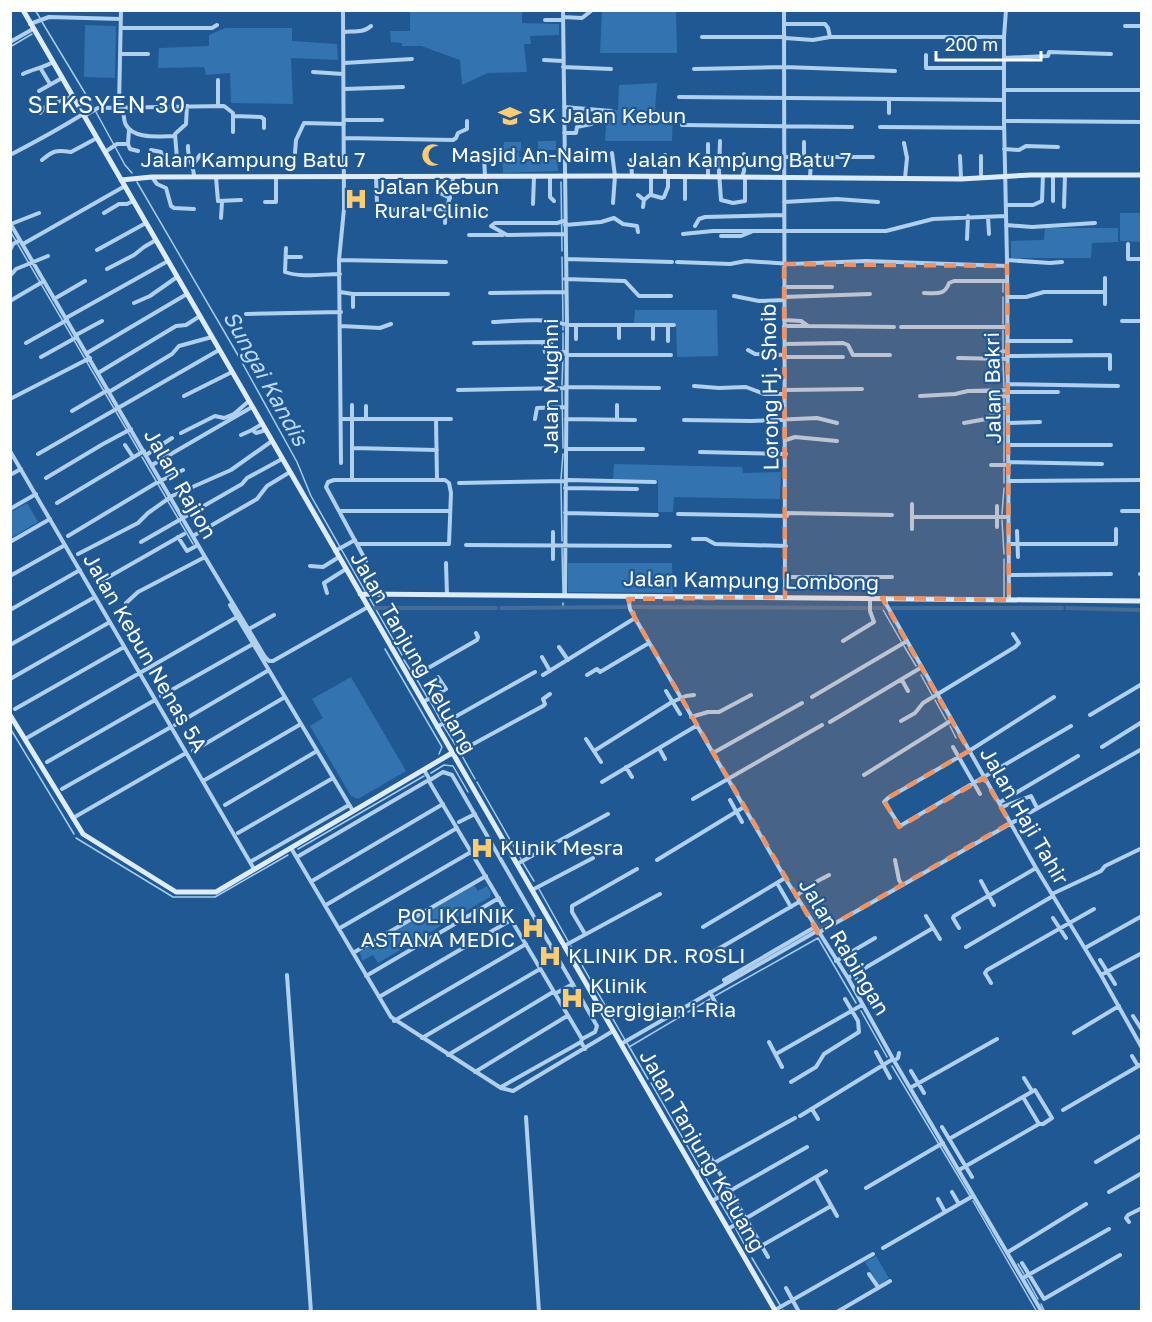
<svg xmlns="http://www.w3.org/2000/svg" width="1152" height="1322" font-family="'Golos Text',sans-serif">
<rect width="100%" height="100%" fill="#1f5893"/>
<path fill="#3373b0" d="M522,10V23L559,24V35L530,36L531,44H524L527,72L488,73L462,85L460,60L421,46H402V43L391,42L390,31H410V11Z
M602,11H676L677,53H600Z
M85,25L116,26L115,78L84,77Z
M225,28H292V41L337,44L338,60L291,58L293,104L231,103L230,73L206,75L204,67L158,68L159,48L209,46V35Z
M657,83L655,110L673,112L672,141H605L607,113H612L613,110H618L619,85Z
M538,141H556V150H538Z
M504,142H521V151H503Z
M502,152H519V157L557,156L558,171L503,173Z
M1120,213H1141V242L1120,241Z
M1045,228H1118V242L1092,243L1091,258H1011V241L1044,240Z
M635,310H717L718,356L677,357L676,323H634Z
M614,464L742,467L743,473L781,472L780,499L674,497L673,512H658V480L613,479Z
M27,503L38,522L11,538V512Z
M568,563H672L673,593L568,592Z
M351,677L406,771L358,799L351,796L310,726L323,718L312,699Z
M474,885L478,891L487,886L491,893L490,897L378,963L373,955L362,961L360,952Z
M876,1256L889,1278L879,1285L865,1262Z"/>
<g fill="none" stroke-linecap="round" stroke-linejoin="round">
<path stroke="#a5ccef" stroke-width="1.5" d="M35,10L40,18
M42,22L94,108
M10,47L32,34
M96,112L125,165L132,173
M137,182L239,357L297,462L311,496L365,591
M561,182L562,251
M10,231L139,451
M562,257L563,321
M1003,283V292
M1003,297V324
M563,327V330
M1003,330V349
M563,350V333
M1003,354V356
M1003,362L1004,387
M562,385L563,355
M562,391L563,448
M1004,393V394
M1004,399V405
M1004,411V462
M142,457L193,544
M1004,468V483
M561,479L563,454
M561,483L562,541
M1002,514L1004,488
M1002,520L1004,554
M562,548L563,593
M1004,559V597
M370,599L402,655
M563,603V607
M882,608L901,641
M904,646L916,666
M385,649L442,747L439,754
M404,660L413,674
M921,675L932,695
M416,678L427,697
M935,700L946,720
M430,701L441,721
M443,725L458,749
M950,726L956,738
M10,728L74,834
M461,754L475,779
M431,773L444,765L453,766L468,792
M477,782L521,859
M76,838L173,897H215L288,855
M298,849L424,776
M523,863L534,881
M539,889L568,941
M571,946L625,1040
M715,996L818,938L856,1003
M861,1011L887,1057
M688,1012L710,999
M627,1043L648,1079
M629,1047L683,1015
M892,1066L970,1196
M651,1083L700,1168
M703,1173L716,1196
M973,1201L1037,1312
M720,1202L732,1222
M736,1229L749,1253
M752,1258L780,1305
M1018,1264L1024,1274
M1027,1279L1038,1299
M1041,1304L1045,1312
M783,1310L784,1312"/>
<path stroke="#446d97" stroke-width="4" d="M633,607L867,608
M375,608H496
M501,608L626,607
M873,608H884
M891,608H1062
M1067,608L1141,610"/>
<path stroke="#b1d0ee" stroke-width="4" d="M563,10L567,325L565,595
M784,10L785,597
M1006,10L1004,37V121L1007,260L1009,600
M563,17L582,18L591,11
M545,20H563
M30,24L49,17L121,19
M784,24H825L828,28L830,37H1004
M1125,26H1142
M121,28H212L217,25
M344,32C353,31 364,33 371,26
M702,37H785
M785,38L813,40L830,37
M10,42L33,29
M120,54H148
M926,55V68H1004
M1004,58L1048,56L1049,52L1111,54
M544,60L563,61
M344,63L412,59
M563,67L611,69
M41,69L50,84
M694,69L784,67L895,71
M313,72L343,74
M23,74C33,69 43,68 53,62
M344,89L403,87
M1004,90H1142
M39,91L62,78
M679,97L1004,100
M119,106L121,10
M123,106C124,112 123,120 126,125C134,140 161,136 175,136
M218,106V80
M564,107L611,111
M40,113L45,107L73,96
M889,113V99
M84,116L98,108L224,106L233,113V132
M233,116L261,117L264,119V128
M344,120H382
M1004,121L1142,122
M682,125L852,127
M880,127L1004,128
M564,133H576L577,127L591,124
M344,138L453,140L456,138L458,133L467,129V121
M720,141L719,172L721,200L733,203L745,201V177
M904,143L907,158L905,178
M128,144L130,149L138,151
M188,146C187,157 194,165 194,177
M1004,149L1019,150L1026,146L1058,147
M151,150L161,152L165,166L174,164L177,159L175,134L186,124L187,106
M105,152L117,144H128L129,130
M295,153L296,140L304,123L344,124
M612,153L615,176L613,203
M10,155C35,142 59,129 83,114
M484,155L485,177
M804,156V142
M960,156L961,179
M981,156V178
M784,157H873
M42,160C54,150 56,150 71,152L97,138
M631,160L632,176
M193,165L200,155
M665,176V155
M152,177L157,184L166,188L171,206L174,208L194,209
M216,177L218,201L241,200
M376,177L377,204L381,210L446,209
M550,177V197L554,201
M685,177V199
M708,177V144
M742,177L744,171V154
M810,177L811,162
M442,194L450,198
M638,195L644,200
M651,195L662,198L664,197L668,187V176
M1053,201V175
M265,202H276V177
M784,202L837,199L878,202
M533,204L534,177
M1006,205H1033L1042,201L1043,175
M643,207L644,200L651,194V176
M1064,207L1065,175
M104,213L119,204H127L133,201
M988,217L989,234
M221,218L222,202
M564,221L557,223H495L491,226L507,235L565,234
M10,223L205,557L265,657L269,661H273L368,607
M445,223C445,207 453,193 453,177
M11,224L39,213
M565,225L601,222L614,218L623,224L637,226L638,232
M1006,225L1032,227L1095,223
M695,226L699,219L705,217L784,215
M683,234L713,231H886L933,219L1006,216
M469,235H503
M721,236H741L751,232
M967,239L968,216
M23,244L125,186
M1128,244V259H1142
M286,248L285,272C301,278 323,274 340,274
M10,250L13,244L20,240
M97,250L146,223
M286,257H301
M566,259L672,262
M339,260L446,262
M1007,260L1050,263L1062,262
M677,262L730,264L746,261L791,264L866,261L1007,266
M107,269L134,255L144,247L156,240
M10,276L16,269L48,256
M1105,278V304
M565,279L625,281L639,296H671
M784,287H832
M340,292L353,294H448
M490,293L565,292
M924,293C935,293 945,296 949,283L954,281H1007
M734,296L759,301L784,300
M784,297L870,294
M1007,297H1026L1044,292H1105
M54,299L85,281
M10,301L44,281
M134,303L150,296L177,277
M353,307V294
M246,314L341,312
M66,318L168,261
M784,320L801,321L808,326L894,327
M1122,321H1142
M493,322C517,321 545,317 567,325H674
M576,325V339
M668,325V341
M341,326L380,328L391,324
M784,326H808
M901,327H1007
M76,335L102,321
M619,338V325
M653,339V325
M1007,341H1071
M26,343L67,320
M474,343L543,342
M785,344L843,343L848,345L853,355H890
M748,350L755,354L785,355
M552,352L551,342H543L545,352H566
M87,353L187,294
M566,355H671
M1007,356L1110,355V369
M41,357L77,337
M785,357H843
M958,358L1007,359
M987,358L994,352L1007,351
M98,373L176,326L186,325L200,316
M1008,384L1118,386
M694,386L719,388L746,387L764,394H785
M565,387L659,388
M458,390L565,388
M785,390L862,389
M109,392L172,354L179,346L212,337
M989,392L997,397L1008,396
M1007,392H1058
M184,396L232,372
M920,396L955,394L968,391L1008,390
M10,399L90,358
M352,405V480
M617,405V420
M366,406V419
M72,411L108,390
M341,419H451
M436,419L437,480
M535,419L537,408L566,407
M566,419L635,420
M684,420L751,421L817,418L837,423
M964,423L986,419L1000,408H1008
M1008,423L1040,422
M262,424L252,430L256,433L266,430
M181,433L215,416L224,418L234,414L249,401
M241,435L252,430
M786,440L795,437L837,441
M125,445L133,457
M1008,445H1111
M352,448L437,450
M567,449H643
M10,451L254,869
M700,452L786,454
M38,454L219,350
M146,455L172,438
M1009,462L1102,464
M341,463L339,260L344,209L343,10
M152,465L252,407
M991,465H1009
M10,475L21,469
M46,478L103,444L131,429
M1008,481L1142,480
M459,483L565,481L569,480L655,482
M565,488L637,489
M57,503L144,451
M912,504V529
M997,506V527
M10,509L36,494
M339,511H450
M1122,511H1142
M565,513L657,515
M787,513L892,515
M678,514L787,516
M912,517H1008
M1017,531L1018,557
M553,532V559
M68,536L156,483L183,470
M193,536L257,499L267,486L290,472
M178,537L187,551L198,545
M693,539H706L715,544L786,546
M10,542L50,519
M141,542L242,484L247,478L282,459
M357,544H449L451,493L449,483L445,480H334L328,482L326,487L366,561
M1009,544H1116V529
M466,545L670,546
M335,551L355,540
M78,554L138,523L148,513L172,496L231,470L272,441
M446,563L447,595
M310,566L323,567L339,557
M1140,574H1142
M1009,575L1111,574
M10,576L65,545
M786,577H892
M98,583L184,534
M327,593L324,583L346,569
M628,596L630,609L635,618L785,878L848,978L893,1059L1042,1312
M886,598V604L1036,868L1101,975L1142,1048
M126,603L138,592L205,557
M230,605L353,811
M10,610L80,570
M249,629L274,615
M843,641L874,622L870,611V598
M10,645L95,597
M559,647L568,660
M542,657L550,671
M543,675L635,618
M587,675L597,669L600,672L649,643
M10,679L110,622
M409,679L477,640L478,637L476,633
M902,680L908,691
M666,691L680,714
M161,696L253,644
M812,697L907,641
M1054,697L969,751L888,798L884,802L900,826L1071,726
M423,702L446,689L438,677
M15,709L124,647
M1090,715L1142,684
M691,717L708,712H719L751,695
M901,721L915,713L923,703L1015,647L1019,643L1013,634
M830,722L922,667
M175,725L269,670
M437,727L535,672
M25,739L237,617
M586,739L601,762
M953,747L980,794
M1102,747L1142,722
M659,748L665,759
M193,751L285,697
M594,751L672,702L686,696L694,695
M713,753L802,703
M453,755L543,706L545,704L543,699L550,694
M47,762L155,700
M626,767L632,777
M424,770L430,780L443,772L452,775L597,1026L595,1032L582,1039L581,1042L585,1049
M864,775L952,720
M203,781L301,724
M602,782L696,726
M430,783L582,1039
M62,789L171,727
M693,799L822,725
M730,800L742,822
M999,803L1078,756
M225,805L317,751
M1002,807L1031,796L1037,808
M73,818L186,753
M459,822L475,814
M238,833L333,778
M291,848L391,1017L501,1088L513,1091L613,1031
M297,857L427,781
M657,860L744,807
M895,860L899,880L902,885
M250,862L349,805
M517,864L608,814
M312,881L443,804
M981,881L994,905
M777,883L791,907
M532,890L593,858
M1052,894L1101,871L1105,866L1140,849
M796,896L812,884L829,875
M326,905L457,828
M926,916L940,939
M1053,918L1066,938
M703,927L785,878
M340,928L471,852
M959,928L953,918L954,916L1036,868
M818,933L1142,749
M585,934L572,912V906L637,869
M564,946L660,894
M966,947L1053,896
M1085,948L1142,916
M353,953L486,876
M708,955L799,902
M1100,960L1115,984
M836,961L875,938
M850,967L860,985
M287,975L311,1312
M1101,975L1142,953
M366,976L499,898
M848,978L933,928
M726,983L724,980L815,927
M991,983L985,973L987,970L1094,909
M558,992L573,984
M710,992L718,1008
M379,997L511,920
M1133,1016L1142,1030
M394,1021L526,944
M1074,1033L1119,1006
M422,1038L540,969
M769,1042L782,1067
M621,1044L817,931
M876,1052L890,1078
M776,1054L862,1005
M448,1055L553,992
M1132,1056L1138,1066
M894,1061L898,1058L899,1053
M911,1071L924,1093
M475,1072L567,1016
M1024,1078L1032,1091
M791,1082L816,1067L824,1054L859,1032L858,1021L845,999
M501,1087L581,1042
M910,1088L997,1039
M812,1109L818,1119
M1063,1110L1142,1064
M800,1116L893,1059
M526,1117L539,1312
M942,1127L972,1177
M949,1139L1035,1090L1052,1118L1043,1124H1040
M708,1153L768,1257
M1096,1162L1142,1135
M959,1170L1039,1124L1023,1097
M696,1173L795,1118
M816,1178L837,1216
M866,1188L943,1143
M952,1192L959,1204
M1109,1192L1142,1173
M938,1199L945,1212
M712,1201L807,1147
M1129,1222L1126,1218L1128,1215L1142,1208
M728,1229L826,1171
M761,1246L831,1206
M883,1248L973,1196
M1008,1252L1086,1204
M1022,1263L1044,1299L1120,1255
M869,1274L878,1287
M1023,1278L1109,1229
M786,1288L799,1312
M775,1310L873,1254
M837,1312L890,1281"/>
<path stroke="#deecfa" stroke-width="5" d="M23,10L776,1312
M121,180L152,177L615,176L961,179L1031,175H1142
M360,594L1142,601
M10,715L83,834L176,892H216L452,753"/>
</g>
<path fill="#f09361" fill-opacity="0.2" stroke="#f09361" stroke-width="4.5" stroke-dasharray="12 8" stroke-linejoin="round" d="M784,264L1007,266L1009,600L882,598L969,751L884,800L899,827L984,778L1010,823L818,933L635,618L628,599L785,597Z"/>
<defs>
<g id="school-bare" transform="scale(1.8)"><path d="M0-5L7-2L0 1L-7-2ZM-4 1L0 2.5L4 1V4Q0 6-4 4Z" fill="#fccc71" stroke="#1f5893" stroke-width="2.5" paint-order="stroke"/></g>
<g id="mosque-bare" transform="scale(1.8)"><path d="M3.5-4.9A6 6 0 1 0 3.5 4.9A5 5 0 1 1 3.5-4.9Z" fill="#fccc71" stroke="#1f5893" stroke-width="2.5" paint-order="stroke"/></g>
<g id="hospital-bare" transform="scale(1.8)"><path d="M-5-5h3v3.5h4V-5h3V5h-3V1.5h-4V5h-3Z" fill="#fccc71" stroke="#1f5893" stroke-width="2.5" paint-order="stroke"/></g>
</defs>
<g fill-rule="evenodd">
<use href="#school-bare" x="510" y="116"/>
<use href="#mosque-bare" x="433" y="155"/>
<use href="#hospital-bare" x="356" y="199"/>
<use href="#hospital-bare" x="482" y="848"/>
<use href="#hospital-bare" x="533" y="928"/>
<use href="#hospital-bare" x="550" y="956"/>
<use href="#hospital-bare" x="572" y="998"/>
</g>
<g text-anchor="middle" stroke-width="4.5" stroke-linejoin="round" paint-order="stroke">
<g font-size="21" fill="#fff" stroke="#1f5893" text-anchor="start">
<text x="528" y="123">SK Jalan Kebun</text>
<text x="451" y="162">Masjid An-Naim</text>
<text x="374" y="194">Jalan Kebun<tspan x="374" dy="24">Rural Clinic</tspan></text>
<text x="500" y="855">Klinik Mesra</text>
<text x="515" y="923" text-anchor="end">POLIKLINIK<tspan x="515" dy="24">ASTANA MEDIC</tspan></text>
<text x="568" y="963">KLINIK DR. ROSLI</text>
<text x="590" y="993">Klinik<tspan x="590" dy="24">Pergigian i-Ria</tspan></text>
</g>
<g font-size="21" fill="#fff" stroke="#1f5893">
<text x="253" y="167">Jalan Kampung Batu 7</text>
<text x="739" y="167">Jalan Kampung Batu 7</text>
<text transform="translate(551 386) rotate(-90)" y="7">Jalan Mughni</text>
<text transform="translate(770 387) rotate(-91)" y="7">Lorong Hj. Shoib</text>
<text transform="translate(993 388) rotate(-91)" y="7">Jalan Bakri</text>
<text transform="translate(180 484) rotate(60)" y="7">Jalan Rajion</text>
<text transform="translate(751 581) rotate(1)" y="7">Jalan Kampung Lombong</text>
<text transform="translate(145 653) rotate(60)" y="7">Jalan Kebun Nenas 5A</text>
<text transform="translate(413 653) rotate(60)" y="7">Jalan Tanjung Keluang</text>
<text transform="translate(1024 816) rotate(60)" y="7">Jalan Haji Tahir</text>
<text transform="translate(844 947) rotate(59)" y="7">Jalan Rabingan</text>
<text transform="translate(702 1151) rotate(60)" y="7">Jalan Tanjung Keluang</text>
</g>
<g font-size="22" font-style="italic" fill="#bddaf5" stroke="#1f5893">
<text transform="translate(266 378) rotate(61)" y="8">Sungai Kandis</text>
</g>
<g font-size="24" letter-spacing="1.5" fill="#fff" stroke="#1f5893">
<text x="107" y="113">SEKSYEN 30</text>
</g>
</g>
<rect width="1152" height="1322" fill="none" stroke="#ffffff" stroke-width="24"/>
<path d="M936 51v9h105v-9" fill="none" stroke="#ffffff" stroke-width="3"/>
<text x="945" y="51" font-size="18" fill="#ffffff" stroke="#1f5893" stroke-width="4.5" paint-order="stroke">200 m</text>
</svg>
